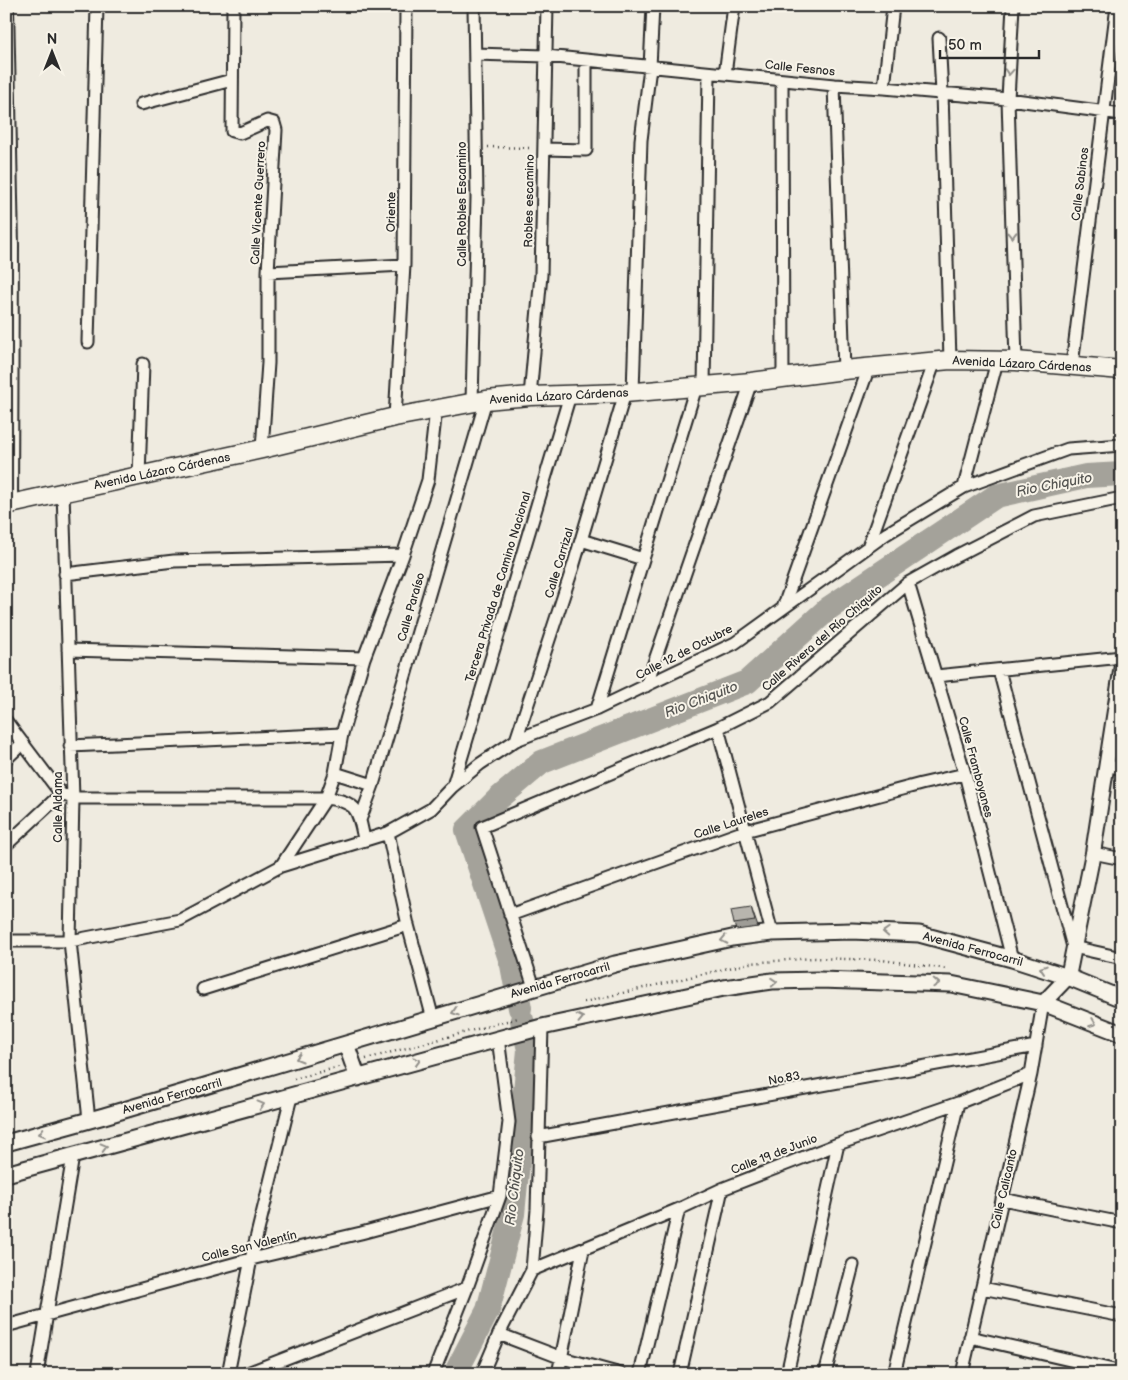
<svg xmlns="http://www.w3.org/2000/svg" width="1128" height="1380" font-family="'Balsamiq Sans',sans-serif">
<rect width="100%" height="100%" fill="#efebe0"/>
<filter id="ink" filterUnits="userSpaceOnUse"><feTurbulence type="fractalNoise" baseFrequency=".02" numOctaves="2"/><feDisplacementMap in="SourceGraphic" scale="10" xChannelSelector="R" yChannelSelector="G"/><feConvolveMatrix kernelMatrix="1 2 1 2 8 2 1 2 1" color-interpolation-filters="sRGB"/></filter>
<g filter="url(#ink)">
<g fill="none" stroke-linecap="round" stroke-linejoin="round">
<path stroke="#a4a29a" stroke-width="24" d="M520,1008L512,965L467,830L498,799L542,762L747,682L829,608L996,496L1086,476L1122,474
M455,1374L488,1310L513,1214L529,1050L522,1020"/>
<g stroke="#2b2b2b" stroke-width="15">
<path id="minor" d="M233,6L232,131L240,133L267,121L274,123L276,130L268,272V363L262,449
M1013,6L1008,99L1016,361
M939,38L942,93L950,360
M475,54L546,56L834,85L884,88L1008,99L1122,114
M725,74L734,6
M782,80L783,378
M834,85L844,370
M884,88L893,6
M141,104L232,80
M544,149L586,150V60
M268,272L404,265
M88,342L97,6
M1072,365L1117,6
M704,386L709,73
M633,392L641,140L650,67L653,6
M530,396L541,275L547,6
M472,402L477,198L474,6
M395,417L404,265L406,6
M139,476L143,364
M964,487L997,361
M63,492L73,798L70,941L89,1120
M581,540L643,559
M868,547L935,361
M65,574L174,561L403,555
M908,583L965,774L1012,959
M783,608L869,367
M68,650L364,658
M999,670L1073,947L1122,958
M936,676L1122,657
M646,686L751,382
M597,709L696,387
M6,721L61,794L73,798H326C358,802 358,810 364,839
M718,728L772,933
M516,740L573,567L625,393
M70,746L342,734
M6,759L23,743
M1106,765L1122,769
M335,773L373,785
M453,786L570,395
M360,820L373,785L486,400
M388,833L408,925L433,1019
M6,845L61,794
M1093,853L1122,859
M281,866L388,833L431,809L452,787L480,764L516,740L597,709L735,643L886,534L964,487L1068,449L1122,445
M510,915L745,831L921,784L965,774
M6,941H70L180,920L281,866L326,798L335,773L342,734L364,658L403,555L428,480L436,409
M534,987L482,827L718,728L770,702L908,583L956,556L1034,516L1122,498
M203,989L408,925
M538,1137L1036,1046
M1002,1199L1122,1223
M532,1270L679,1209L722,1189L838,1144L958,1103L1031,1074
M982,1288L1122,1316
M6,1326L251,1259L361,1233L500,1196
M499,1334L562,1358L621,1374
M970,1337L1122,1372
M37,1374L73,1156
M228,1374L251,1259L291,1097
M245,1374L467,1288
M433,1374L467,1288L500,1196L509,1122L498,1038
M482,1374L499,1334L532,1270L537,1210L542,1027
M558,1374L583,1250
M640,1374L679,1209
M680,1374L722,1189
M787,1374L838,1144
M825,1374L853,1265
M894,1374L958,1103
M962,1374L1031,1074L1043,1003"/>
</g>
<g stroke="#2b2b2b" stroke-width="18">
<path id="tertiary" d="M6,6L11,246L10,504
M1043,1003L1068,977L1093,853L1122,665"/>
</g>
<g stroke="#2b2b2b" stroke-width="19">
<path id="secondary" d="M346,1044L358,1078
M6,1143L104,1116L615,964L732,938L772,933L852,931L919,934L1012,959L1068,977L1122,999
M6,1174L542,1027L724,988L772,981L819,980L951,984L1043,1003L1122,1034"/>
</g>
<g stroke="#2b2b2b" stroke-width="21">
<path id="primary" d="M6,505L262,449L395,417L486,400L530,396L625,393L751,382L844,370L950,360L1016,361L1122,370"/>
</g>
<path stroke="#2b2b2b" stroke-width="2.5" stroke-dasharray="1 4" stroke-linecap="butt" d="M488,147L532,148
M584,1002L750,963L813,958L882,960L948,969
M366,1059L518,1018
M294,1079L339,1067"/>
<use href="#minor" stroke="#f7f3e8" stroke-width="11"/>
<use href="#tertiary" stroke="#f7f3e8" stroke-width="14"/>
<use href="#secondary" stroke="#f7f3e8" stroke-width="15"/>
<use href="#primary" stroke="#f7f3e8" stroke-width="18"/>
</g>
<path fill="#9e9c96" stroke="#2b2b2b" d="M751,907L758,927L736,930L734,924Z"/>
<path fill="#b8b5ae" stroke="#2b2b2b" d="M751,907L755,921L734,924L731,910Z"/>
<defs><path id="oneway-chevron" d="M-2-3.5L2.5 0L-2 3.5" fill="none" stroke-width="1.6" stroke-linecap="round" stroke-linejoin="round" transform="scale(1.25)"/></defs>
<g stroke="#918f8a">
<use href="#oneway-chevron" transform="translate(1009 72) rotate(94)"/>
<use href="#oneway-chevron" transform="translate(1012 235) rotate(88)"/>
<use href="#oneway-chevron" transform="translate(886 932) rotate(-177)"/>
<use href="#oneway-chevron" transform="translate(724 940) rotate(168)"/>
<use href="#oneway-chevron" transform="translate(1043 969) rotate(-162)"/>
<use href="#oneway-chevron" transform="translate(774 982) rotate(-4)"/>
<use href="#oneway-chevron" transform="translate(936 983) rotate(2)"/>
<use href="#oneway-chevron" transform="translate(455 1012) rotate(162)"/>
<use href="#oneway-chevron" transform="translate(580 1018) rotate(-12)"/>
<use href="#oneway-chevron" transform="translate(1093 1023) rotate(21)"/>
<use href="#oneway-chevron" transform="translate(299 1058) rotate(164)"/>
<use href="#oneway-chevron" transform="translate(417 1061) rotate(-16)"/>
<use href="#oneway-chevron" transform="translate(261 1105) rotate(-15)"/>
<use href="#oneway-chevron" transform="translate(42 1133) rotate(165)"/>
<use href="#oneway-chevron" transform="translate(104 1147) rotate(-15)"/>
</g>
</g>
<g text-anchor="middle" stroke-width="4" stroke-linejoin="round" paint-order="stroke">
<g font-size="12" fill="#2b2b2b" stroke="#f7f3e8">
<text transform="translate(800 68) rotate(6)" y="4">Calle Fesnos</text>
<text transform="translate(1080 184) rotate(-83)" y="4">Calle Sabinos</text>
<text transform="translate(529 201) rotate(-89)" y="4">Robles escamino</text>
<text transform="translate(258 203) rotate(-87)" y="4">Calle Vicente Guerrero</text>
<text transform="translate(462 204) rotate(-90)" y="4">Calle Robles Escamino</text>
<text transform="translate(391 212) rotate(-89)" y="4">Oriente</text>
<text transform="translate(1022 364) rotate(3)" y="4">Avenida Lázaro Cárdenas</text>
<text transform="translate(559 396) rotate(-3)" y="4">Avenida Lázaro Cárdenas</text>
<text transform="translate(162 471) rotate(-12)" y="4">Avenida Lázaro Cárdenas</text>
<text transform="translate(559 563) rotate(-73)" y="4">Calle Carrizal</text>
<text transform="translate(498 587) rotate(-73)" y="4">Tercera Privada de Camino Nacional</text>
<text transform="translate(411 607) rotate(-74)" y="4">Calle Paraíso</text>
<text transform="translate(822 638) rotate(-41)" y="4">Calle Rivera del Río Chiquito</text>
<text transform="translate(684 652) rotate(-27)" y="4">Calle 12 de Octubre</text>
<text transform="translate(976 767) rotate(75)" y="4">Calle Framboyanes</text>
<text transform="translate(58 807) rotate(-90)" y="4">Calle Aldama</text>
<text transform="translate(731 823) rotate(-18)" y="4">Calle Laureles</text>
<text transform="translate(973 949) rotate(15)" y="4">Avenida Ferrocarril</text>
<text transform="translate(560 980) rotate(-16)" y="4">Avenida Ferrocarril</text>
<text transform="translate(784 1078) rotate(-10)" y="4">No.83</text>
<text transform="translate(172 1096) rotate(-16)" y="4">Avenida Ferrocarril</text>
<text transform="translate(774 1154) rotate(-21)" y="4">Calle 19 de Junio</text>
<text transform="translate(1004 1189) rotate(-77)" y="4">Calle Calicanto</text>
<text transform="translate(249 1246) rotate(-14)" y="4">Calle San Valentín</text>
</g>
<g font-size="14" font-style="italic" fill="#555552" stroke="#f7f3e8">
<text transform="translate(1054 484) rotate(-11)" y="5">Rio Chiquito</text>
<text transform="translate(701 699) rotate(-21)" y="5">Rio Chiquito</text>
<text transform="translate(514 1187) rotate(-83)" y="5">Rio Chiquito</text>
</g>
</g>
<rect width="1128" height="1380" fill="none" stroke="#f7f3e8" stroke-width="25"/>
<rect x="12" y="12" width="1103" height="1355" fill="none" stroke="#2b2b2b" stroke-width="2" filter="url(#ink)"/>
<g transform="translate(52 52)" stroke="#f7f3e8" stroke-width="4" paint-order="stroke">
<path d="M0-4L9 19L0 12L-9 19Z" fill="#2b2b2b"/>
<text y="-8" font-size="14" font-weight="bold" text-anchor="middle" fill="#2b2b2b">N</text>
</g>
<path d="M940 50v8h99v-8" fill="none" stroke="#2b2b2b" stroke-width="2.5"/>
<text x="948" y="50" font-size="15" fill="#2b2b2b" stroke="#f7f3e8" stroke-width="4" paint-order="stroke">50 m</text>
</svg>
